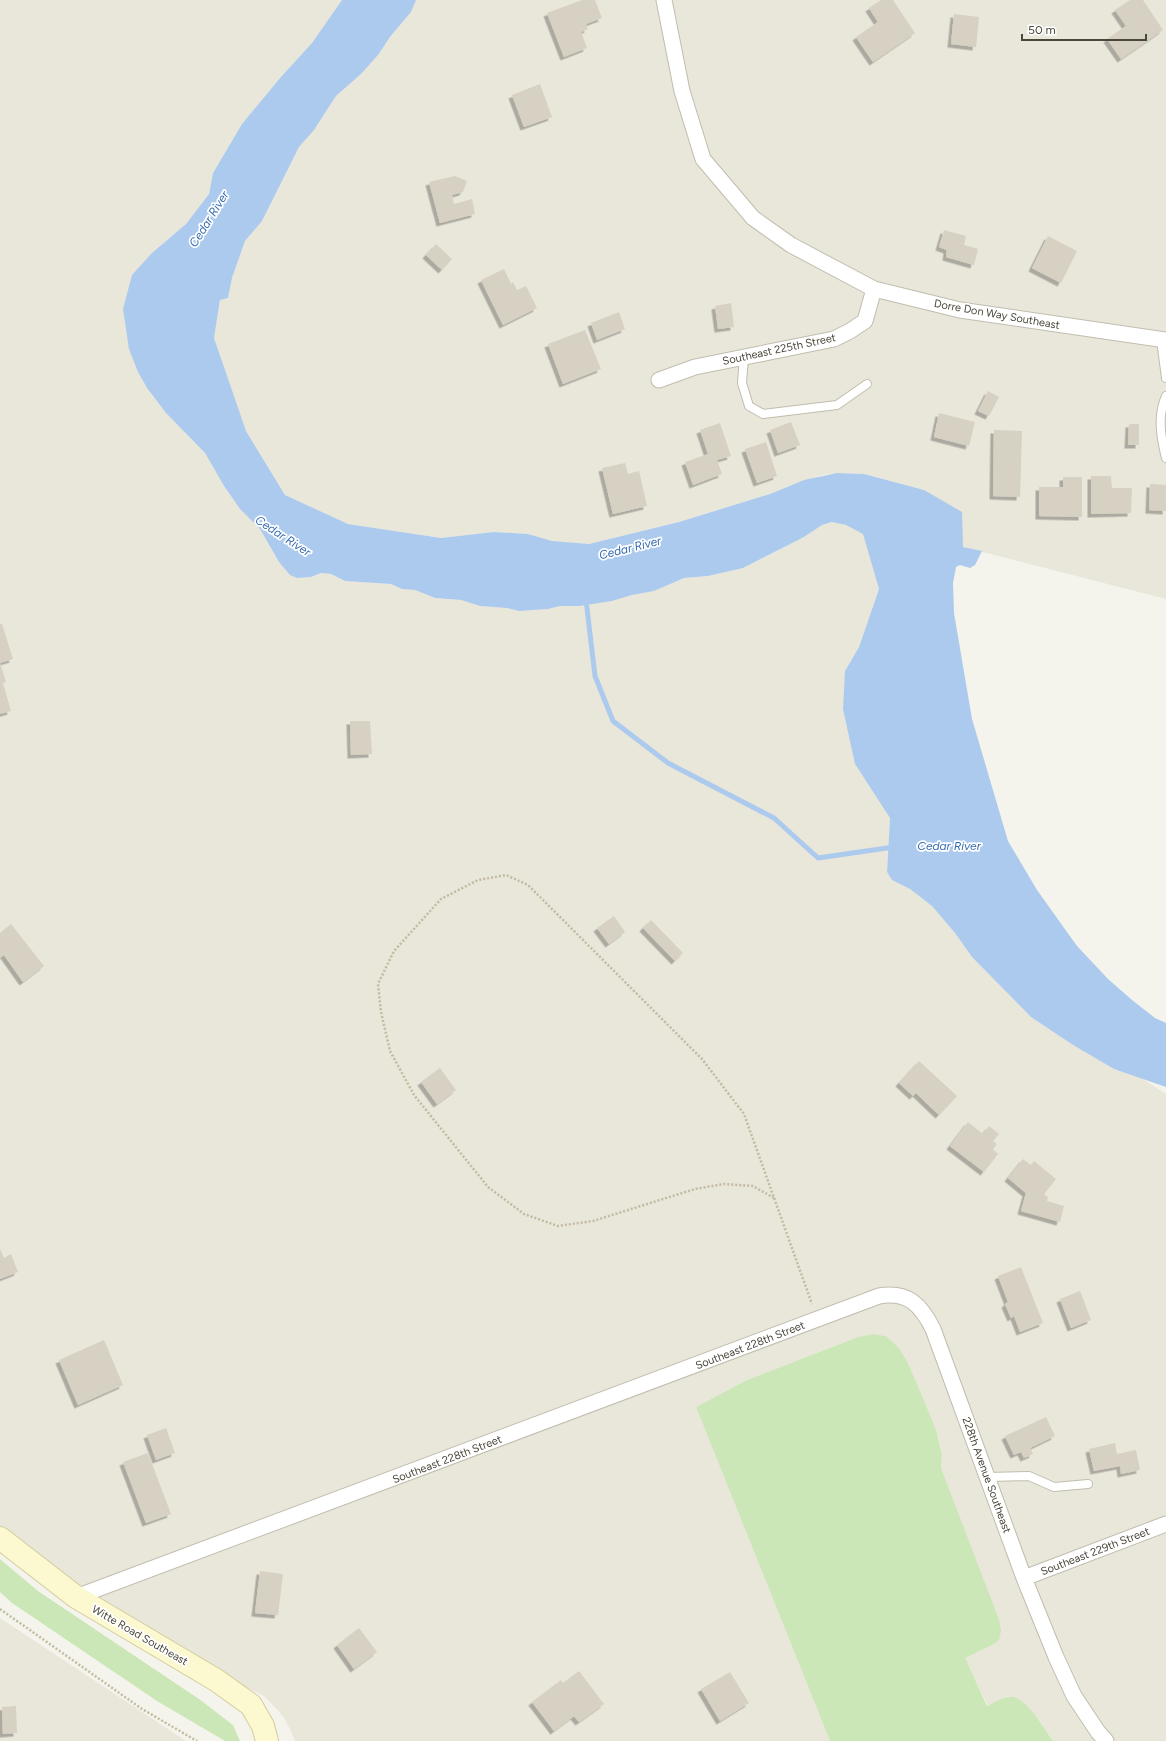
<svg xmlns="http://www.w3.org/2000/svg" width="1166" height="1741" font-family="Figtree,sans-serif">
<defs>
<filter id="shadow"><feDropShadow dx="-3.5" dy="3.5" stdDeviation="0" flood-color="#0004"/></filter>
</defs>
<rect width="100%" height="100%" fill="#f5f4ec"/>
<path fill="#e9e6da" d="M0,0H342L312,43L280,78L242,124L213,173L209,194L186,224L152,253L138,372L147,388L166,413L205,453L224,486L240,509L260,529L279,562L297,578L311,577L321,573L331,574L345,581L391,584L402,589L415,590L435,598L461,600L480,606L507,608L519,611L548,609L560,606H580L612,601L632,595L654,591L684,578L708,576L743,568L804,537L822,525L833,522L846,525L864,534L879,589L859,647L845,671L855,764L890,818L887,872L892,880L910,889L932,906L955,933L972,957L1031,1017L1073,1045L1114,1069L1138,1076L1166,1094V1741H1053L1038,1718L1008,1696L988,1706L964,1658L992,1645L941,1468L942,1454L940,1443L908,1363L899,1348L886,1336L873,1334L858,1337L747,1380L696,1407L830,1741H295L290,1729L283,1716L264,1696L211,1669L123,1618L0,1528Z
M416,0H1166V599L963,547L924,490L864,474L837,473L822,475L789,486L770,494L679,522L589,544L552,542L528,534L494,532L441,538L348,524L285,495L246,431L230,387L214,338L220,300L228,298L232,278L245,241L262,221L299,147L314,130L336,96L362,73L378,55L390,37L411,12Z
M0,1618L186,1741H0Z"/>
<path fill="#cbe7b7" d="M873,1334L886,1336L899,1348L908,1363L936,1430L942,1454L941,1468L999,1620L1001,1631L999,1640L992,1645L965,1658L987,1706C994,1703 1001,1698 1008,1697C1024,1693 1045,1729 1053,1741H830L696,1407L747,1380L858,1337Z
M0,1559L38,1591L199,1699L233,1725L240,1741H225L157,1701L12,1603L0,1592Z"/>
<path fill="#accaee" d="M342,0H416L411,12L390,37L378,55L362,73L336,96L314,130L299,147L262,221L245,241L232,278L228,298L220,300L214,338L246,431L285,495L348,524L441,538L494,532L528,534L552,541L589,544L679,522L770,494L804,480L837,473L864,474L924,490L962,512L963,547L982,551L975,565L970,568L960,565L956,567L953,583L954,613L972,719L1008,841L1037,890L1077,946L1108,979L1132,1000L1155,1018L1166,1023V1087L1114,1069L1073,1045L1031,1017L972,957L955,933L932,906L910,889L892,880L887,872L890,818L855,764L843,709L845,671L859,647L879,589L863,534L846,525L832,522L822,525L804,537L743,568L708,576L684,578L654,591L632,595L612,601L580,606H560L548,609L519,611L507,608L480,606L461,600L435,598L415,590L402,589L391,584L345,581L331,574L321,573L311,577L297,578L290,575L279,562L260,529L240,509L224,486L205,453L166,413L147,388L138,372L129,349L123,309L132,275L152,253L186,224L209,194L213,173L242,124L280,78L312,43Z"/>
<g fill="none" stroke-linecap="round" stroke-linejoin="round">
<path stroke="#accaee" stroke-width="5" d="M586,600L595,676L613,721L668,763L774,818L818,858L894,847"/>
</g>
<path fill="#d6d1c2" filter="url(#shadow)" d="M582,0H595L602,18L586,24L588,29L581,32L587,48L564,57L547,13Z
M881,0H893L915,33L873,62L856,37L878,22L869,8Z
M1130,0H1143L1163,30L1121,59L1107,39L1126,26L1115,10Z
M954,14L979,17L976,47L951,44Z
M540,84L552,117L524,127L512,95Z
M455,176L467,181L463,192L452,195L454,204L472,199L475,214L440,223L429,182Z
M944,230L966,236L964,245L978,249L974,265L946,257L947,250L939,247Z
M1048,236L1077,251L1061,283L1032,268Z
M436,244L452,259L442,270L426,255Z
M504,269L511,284L513,282L517,290L526,286L537,308L503,325L481,280Z
M731,303L734,327L718,329L715,306Z
M619,312L625,329L597,340L591,323Z
M585,330L601,369L563,384L548,344Z
M988,391L999,397L989,416L978,411Z
M939,413L975,422L969,446L934,437Z
M791,422L800,445L778,453L770,430Z
M720,423L731,456L717,460L722,474L693,485L685,462L708,454L700,430Z
M1129,424H1139V445H1128Z
M994,430L1022,431L1020,497L993,496Z
M766,442L777,476L757,483L745,449Z
M625,463L628,474L639,471L647,506L613,514L602,468Z
M1091,476H1111L1112,488H1132L1131,513L1091,514Z
M1063,477H1082V517L1039,516V487H1063Z
M1150,484L1166,485V511L1149,510Z
M0,624H2L13,659L0,663L6,682L3,683L11,711L0,714Z
M350,721H370L372,754L351,755Z
M614,916L625,932L609,944L597,928Z
M651,920L683,953L675,961L643,928Z
M11,924L44,966L23,982L4,955L0,958V933Z
M919,1061L957,1096L939,1115L916,1093L913,1096L899,1083Z
M440,1068L456,1090L437,1104L421,1082Z
M968,1122L983,1134L989,1126L999,1134L993,1141L997,1144L993,1149L998,1154L984,1172L950,1146Z
M1023,1159L1031,1165L1034,1161L1056,1179L1044,1194L1048,1197L1047,1201L1064,1206L1060,1222L1021,1211L1026,1193L1008,1178Z
M0,1249L4,1258L11,1254L18,1272L0,1279Z
M1021,1267L1043,1323L1020,1332L1014,1316L1011,1318L1005,1304L1008,1302L998,1276Z
M1080,1291L1091,1320L1071,1328L1060,1299Z
M104,1340L123,1385L78,1405L59,1360Z
M1046,1417L1055,1436L1030,1448L1033,1454L1024,1458L1021,1452L1014,1455L1005,1436Z
M166,1428L175,1453L156,1460L147,1435Z
M1115,1443L1117,1454L1136,1450L1140,1470L1121,1474L1120,1466L1094,1471L1089,1449Z
M148,1453L171,1514L146,1523L123,1462Z
M260,1571L283,1574L278,1615L255,1613Z
M359,1628L377,1652L354,1669L337,1645Z
M579,1671L604,1704L579,1722L574,1716L554,1731L532,1702L561,1680L563,1683Z
M730,1672L749,1703L720,1721L701,1689Z
M16,1706L17,1733L3,1734L2,1707Z"/>
<g fill="none" stroke-linecap="round" stroke-linejoin="round">
<g stroke="#c1bdaf" stroke-width="10">
<path id="lane" d="M1161,340L1166,378
M744,357L742,383L749,406L763,414L837,405L867,384
M1166,396C1157,416 1161,438 1166,458
M988,1477L1029,1476L1054,1487L1088,1484"/>
</g>
<g stroke="#c1bdaf" stroke-width="17">
<path id="street" d="M664,0L682,91L703,159L753,218L791,245L874,289L960,310L1166,340
M659,380L695,367L834,339L850,331L865,321L874,289
M1024,1578L1166,1524
M76,1597L879,1296C908,1291 921,1305 933,1329L1024,1578L1056,1657L1074,1696L1098,1732L1106,1741"/>
</g>
<g stroke="#d2cc9e" stroke-width="24">
<path id="secondary" d="M0,1538L76,1597L216,1680L251,1705L263,1726L267,1741"/>
</g>
<path stroke="#c2bba1" stroke-width="2.5" stroke-dasharray="2 2" stroke-linecap="butt" d="M774,1198L753,1186L724,1184L695,1189L593,1221L558,1226L524,1214L488,1187L414,1095L390,1051L381,1012L378,984L394,951L441,899L478,880L506,875L528,885L702,1059L744,1114L812,1304
M0,1609L142,1709L197,1741"/>
<use href="#lane" stroke="#fff" stroke-width="8"/>
<use href="#street" stroke="#fff" stroke-width="15"/>
<use href="#secondary" stroke="#fcf8cf" stroke-width="22"/>
</g>
<g text-anchor="middle" stroke-width="3.5" stroke-linejoin="round" paint-order="stroke">
<g font-size="11" fill="#4a463a" stroke="#fff">
<text transform="translate(997 314) rotate(10)" y="4">Dorre Don Way Southeast</text>
<text transform="translate(779 349) rotate(-12)" y="4">Southeast 225th Street</text>
<text transform="translate(750 1345) rotate(-21)" y="4">Southeast 228th Street</text>
<text transform="translate(447 1459) rotate(-21)" y="4">Southeast 228th Street</text>
<text transform="translate(987 1475) rotate(70)" y="4">228th Avenue Southeast</text>
<text transform="translate(1095 1551) rotate(-21)" y="4">Southeast 229th Street</text>
<text transform="translate(140 1635) rotate(30)" y="4">Witte Road Southeast</text>
</g>
<g font-size="12" font-style="italic" fill="#376cb2" stroke="#fff">
<text transform="translate(209 219) rotate(-58)" y="4">Cedar River</text>
<text transform="translate(283 536) rotate(33)" y="4">Cedar River</text>
<text transform="translate(630 548) rotate(-14)" y="4">Cedar River</text>
<text x="949" y="850">Cedar River</text>
</g>
</g>
<path d="M1022 34v6h124v-6" fill="none" stroke="#4a463a" stroke-width="2"/>
<text x="1028" y="34" font-size="12" fill="#4a463a" stroke="#ffffff" stroke-width="3" paint-order="stroke">50 m</text>
</svg>
